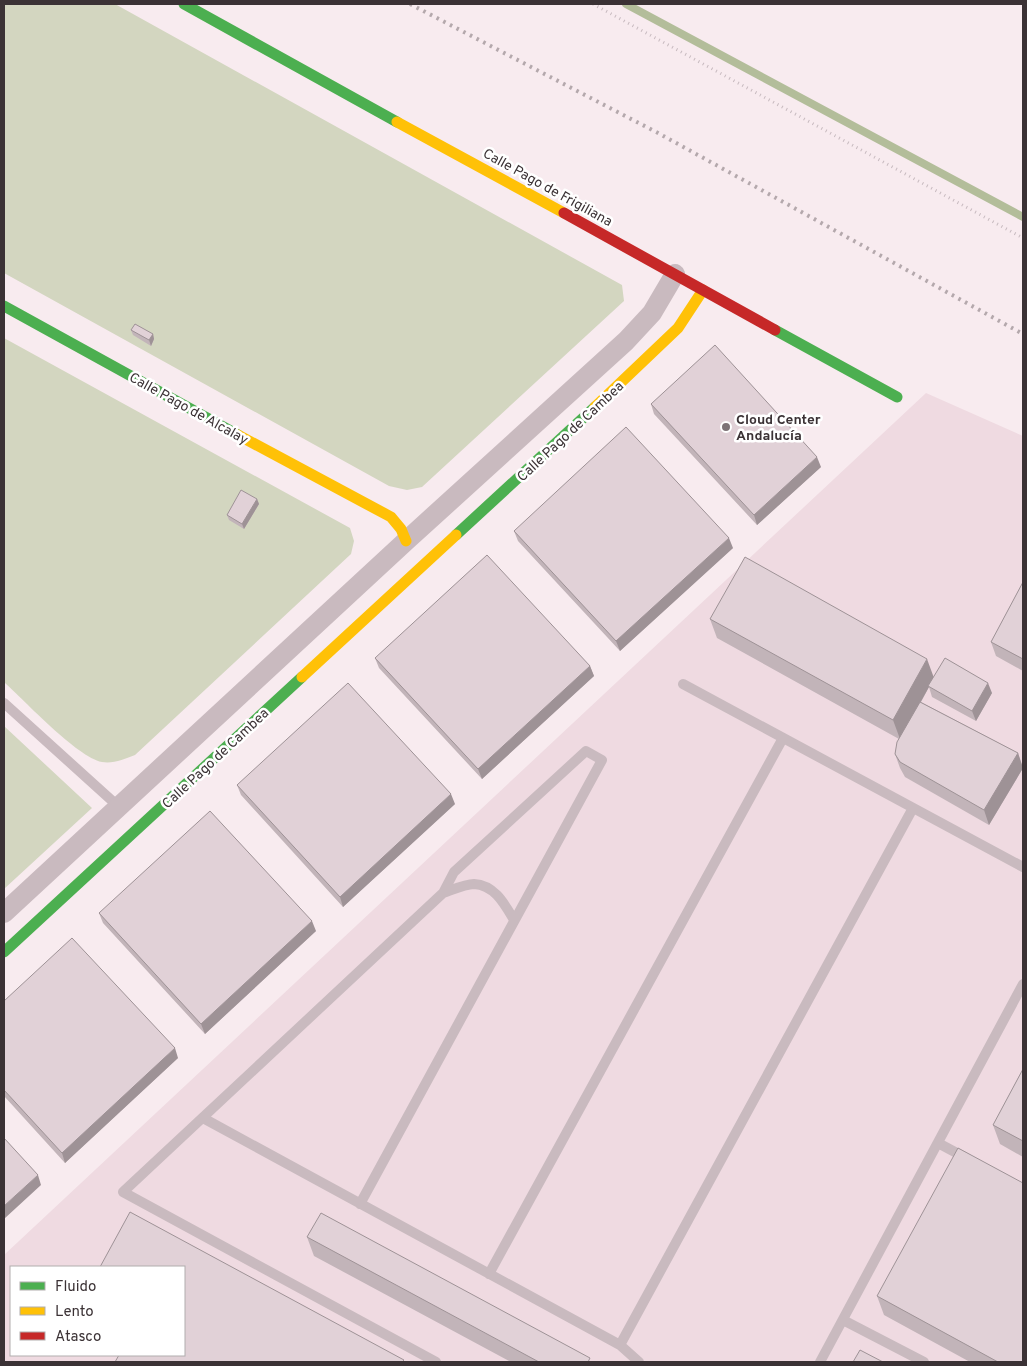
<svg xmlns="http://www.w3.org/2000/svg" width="1027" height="1366" font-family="Overpass,sans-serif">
<rect width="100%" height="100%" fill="#f8ebef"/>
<path fill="#efdae1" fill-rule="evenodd" d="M926,393L1023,436V1362H4V1255ZM11,1267H184V1355H11Z"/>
<path fill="#d3d6c0" d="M4,4H115L622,285L624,301L422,487L407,490L389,486L4,273Z
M4,338L350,528L354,541L351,554L135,755C125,759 113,764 102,762C77,757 25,701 4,682Z
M4,726L92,808L4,889Z"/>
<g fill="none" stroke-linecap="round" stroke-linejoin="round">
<path stroke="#b3bd9a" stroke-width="8" d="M626,4L1023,217"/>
<path stroke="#c7babf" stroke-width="3" stroke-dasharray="1 4" stroke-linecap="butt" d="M593,4L1023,238"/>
<path stroke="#c9babf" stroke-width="10" d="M683,684L1023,867
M4,703L119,807
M443,893C452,890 465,884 474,884C495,885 505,905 514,920
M203,1118L620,1345
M938,1143L968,1159
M360,1204L602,760L586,751L454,872L443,893L123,1192L436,1362
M489,1274L783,738
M843,1320L924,1362
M639,1362L620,1345L913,808
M820,1362L1023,984"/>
<path stroke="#c9babf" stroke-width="20" d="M4,913L406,541L626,341L652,313L675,274"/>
<path stroke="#4caf50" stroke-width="11" d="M184,4L397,122
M4,306L238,435
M775,330L897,397
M456,535L595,407
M4,952L302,677"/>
<path stroke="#ffc107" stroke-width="11" d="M397,122L564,213
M595,407L678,328L703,290
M238,435L391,517L401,529L406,541
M302,677L456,535"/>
<path stroke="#c62828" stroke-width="11" d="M564,213L775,330"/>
<path stroke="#b4a8ac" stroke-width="4" stroke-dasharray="2.5 5" stroke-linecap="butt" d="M410,4L658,133L1023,334"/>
</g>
<path fill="#c2b4b9" d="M131,330L153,334L154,339L151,346L133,335Z
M651,404L821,467L757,525L654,414Z
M257,499L259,504L244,529L229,520L227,515Z
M514,531L733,548L620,651L518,541Z
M1023,582V671L996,656L991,642Z
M710,619L992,693L976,721L932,697L929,687L921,702L1018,753L1023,768L989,825L905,777L900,768L895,754L899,739L717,638Z
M375,658L590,666L594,676L482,779L379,668Z
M237,785L455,804L343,907L241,795Z
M99,913L316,931L205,1034L103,923Z
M4,1001L178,1058L65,1163L4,1096Z
M1023,1069V1157L1000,1144L993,1125Z
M307,1237L592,1362H511L314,1256Z
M877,1296L1023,1362H970L884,1315Z"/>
<path fill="#9e9296" d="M153,334L154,339L151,346L149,340Z
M817,457L821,467L757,525L754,515Z
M257,499L259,504L244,529L242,524Z
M729,538L733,548L620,651L616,641Z
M927,659L934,678L900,739L893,720Z
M590,666L594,676L482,779L478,769Z
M988,683L992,693L976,721L972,711Z
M1018,753L1023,768L989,825L984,810Z
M451,794L455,804L343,907L340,897Z
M312,921L316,931L205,1034L201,1024Z
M175,1048L178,1058L65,1163L62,1153Z
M38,1175L41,1185L4,1219V1206Z"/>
<path fill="#e1d1d7" stroke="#9e9296" d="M135,324L153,334L149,340L131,330Z
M715,345L817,457L754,515L651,404Z
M626,427L729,538L616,641L514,531Z
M241,490L257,499L242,524L227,515Z
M487,555L590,666L478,769L375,658Z
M745,557L927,659L893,720L710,619Z
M1023,582V659L991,642Z
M945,658L988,683L972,711L928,686Z
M348,683L451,794L340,897L237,785Z
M920,702L1018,753L984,810L900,762L895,754L897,742Z
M210,811L312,921L201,1024L99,913Z
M72,938L175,1048L62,1153L4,1090V1001Z
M1023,1069V1141L993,1125Z
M4,1138L38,1175L4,1206Z
M958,1148L1023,1183V1362H998L877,1296Z
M130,1212L404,1360L402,1362H115L119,1355H184V1267H100Z
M321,1213L590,1358L588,1362H539L307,1237Z
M860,1350L883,1362H853Z"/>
<circle fill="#7d7376" stroke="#fff" stroke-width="2" cx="726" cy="427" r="5"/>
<g text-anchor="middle" stroke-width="5" stroke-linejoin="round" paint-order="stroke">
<g font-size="14" fill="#3b3235" stroke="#fff">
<text transform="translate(548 187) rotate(29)" y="5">Calle Pago de Frigiliana</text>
<text transform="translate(189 408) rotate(29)" y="5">Calle Pago de Alcalay</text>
<text transform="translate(570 431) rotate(-43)" y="5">Calle Pago de Cambea</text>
<text transform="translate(215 758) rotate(-43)" y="5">Calle Pago de Cambea</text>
</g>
<g font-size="14" font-weight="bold" fill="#3b3235" stroke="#fff" text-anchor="start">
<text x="736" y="424">Cloud Center<tspan x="736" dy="16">Andalucía</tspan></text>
</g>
</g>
<rect width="1027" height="1366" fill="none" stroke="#3b3235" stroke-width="10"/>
<rect x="10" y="1266" width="175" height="90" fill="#ffffff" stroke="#b1adae"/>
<rect x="20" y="1282" width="25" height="8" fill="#4caf50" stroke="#b1adae"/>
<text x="55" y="1291" font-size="15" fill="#3b3235">Fluido</text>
<rect x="20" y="1307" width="25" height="8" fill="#ffc107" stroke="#b1adae"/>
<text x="55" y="1316" font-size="15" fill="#3b3235">Lento</text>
<rect x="20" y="1332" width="25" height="8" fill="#c62828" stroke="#b1adae"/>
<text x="55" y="1341" font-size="15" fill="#3b3235">Atasco</text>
</svg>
